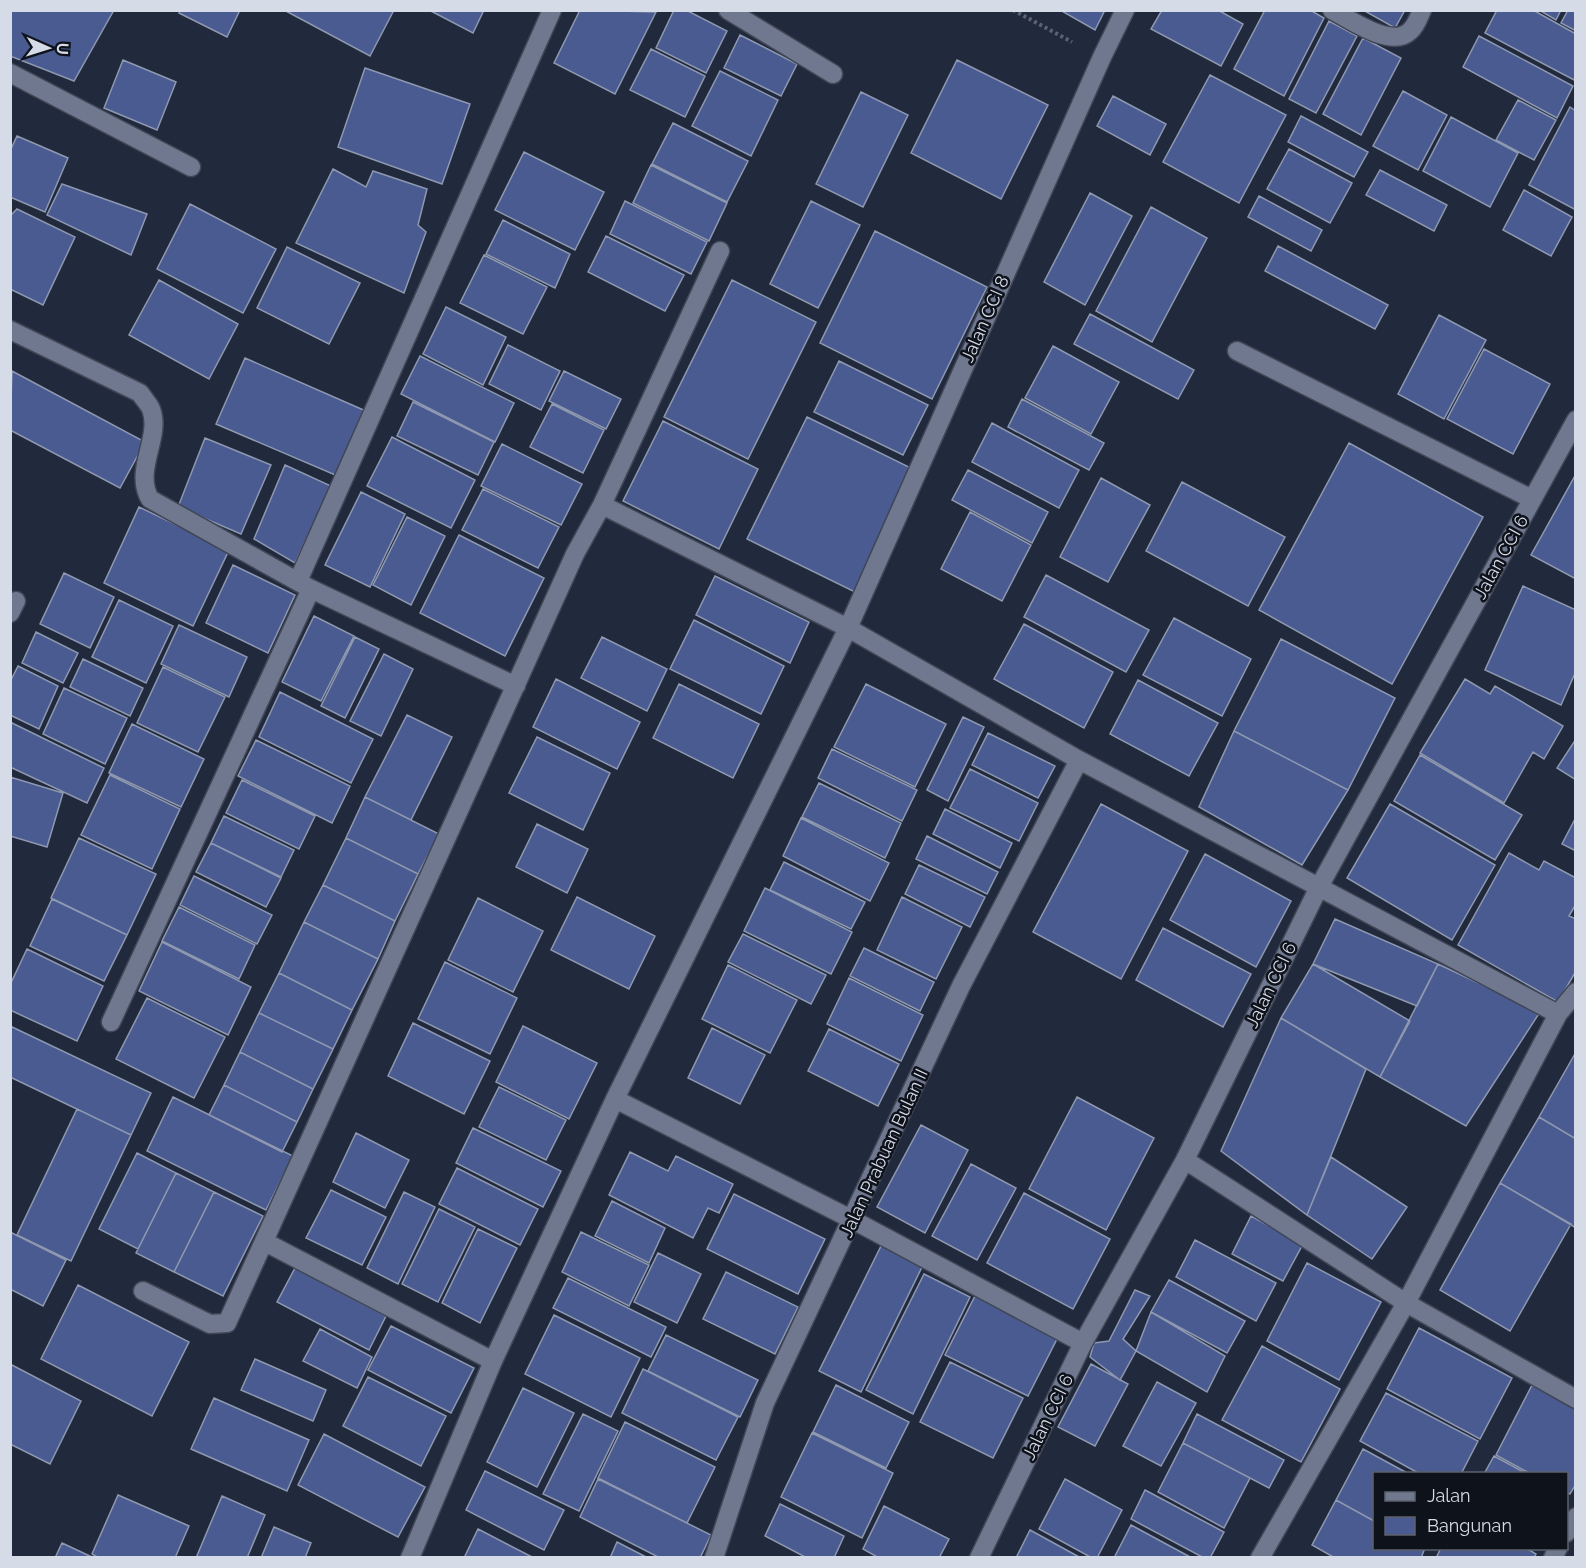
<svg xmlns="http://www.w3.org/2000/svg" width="1586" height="1568" font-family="Raleway,sans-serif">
<rect width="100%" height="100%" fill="#21293c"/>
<path fill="#495b90" stroke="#8e98b0" stroke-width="1.5" d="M10,10H114L74,81L10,56Z
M180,10H240L227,37L179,13Z
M284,10H394L370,56Z
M429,10H484L473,33Z
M580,10L656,12L615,94L554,63Z
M674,10H686L727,31L706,73L656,48Z
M1060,10H1105L1095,30Z
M1162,10H1218L1243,24L1221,66L1151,29Z
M1265,10H1310L1324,18L1284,96L1234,69Z
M1363,10H1405L1395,28Z
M1497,10H1533L1576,34V81L1485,33Z
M1539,10H1561L1556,20Z
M1568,10H1576V31L1561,23Z
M1329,21L1357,36L1316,113L1289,99Z
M740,35L797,64L781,96L724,68Z
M1479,36L1573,86L1557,118L1463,67Z
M1363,38L1401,58L1361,135L1323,114Z
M651,49L705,76L685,117L630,90Z
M123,60L176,82L157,130L104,108Z
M957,60L1048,105L1001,199L911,153Z
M365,68L470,104L442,184L338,147Z
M720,71L778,100L751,156L692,126Z
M1210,75L1286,115L1239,203L1163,162Z
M1403,91L1447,115L1418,170L1373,146Z
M861,92L908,115L863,207L816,184Z
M1113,96L1166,124L1150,155L1097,126Z
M1518,100L1556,120L1534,160L1496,140Z
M1570,107L1576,111V210L1529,185Z
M1301,116L1368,152L1354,177L1288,142Z
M1451,117L1518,153L1490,207L1423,171Z
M673,123L748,161L727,202L652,164Z
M17,136L68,158L45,212L10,197V151Z
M1289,149L1352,183L1330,223L1267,189Z
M524,152L604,192L575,250L495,210Z
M651,165L727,203L709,241L633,203Z
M333,169L366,187L373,171L427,189L418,225L426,232L404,293L296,243Z
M1380,170L1447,205L1434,231L1366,195Z
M62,184L147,214L131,255L47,215Z
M1524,190L1572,217L1551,256L1503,230Z
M1090,193L1132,216L1085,305L1044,282Z
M1259,196L1322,230L1311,251L1248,217Z
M625,201L707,242L691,274L610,234Z
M811,201L860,225L818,308L770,284Z
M190,204L276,249L243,313L157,269Z
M1151,207L1207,238L1152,342L1096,311Z
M17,209L75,237L43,305L10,289V216Z
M503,220L570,254L555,288L486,254Z
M875,231L987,287L932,399L820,343Z
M606,236L684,275L665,311L588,272Z
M1278,246L1388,305L1375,329L1265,271Z
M287,247L360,283L329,344L257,308Z
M484,255L547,287L523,334L460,303Z
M159,280L238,324L209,379L129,335Z
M732,280L816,322L748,459L664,417Z
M446,307L506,337L483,385L423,354Z
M1090,314L1194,370L1178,399L1074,344Z
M1439,315L1486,340L1444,419L1398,394Z
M508,345L560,371L541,410L489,384Z
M1053,346L1119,382L1091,434L1025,398Z
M1484,349L1550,384L1513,454L1447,419Z
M420,356L514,403L495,442L401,394Z
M245,358L368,412L340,477L216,424Z
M839,361L928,405L903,455L814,412Z
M12,371L145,442L120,488L10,430Z
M564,371L621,399L606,429L549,401Z
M1022,399L1104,443L1089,470L1008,427Z
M413,402L494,442L478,475L397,436Z
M552,404L604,430L583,473L530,447Z
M807,417L915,470L855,592L747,539Z
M663,421L758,469L719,549L623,501Z
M992,423L1079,470L1059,508L972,462Z
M392,437L475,480L451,528L367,486Z
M205,438L271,465L241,534L178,507Z
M1349,443L1483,517L1392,684L1259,610Z
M502,444L582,484L561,525L481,486Z
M285,465L331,486L295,563L254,539Z
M968,470L1048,512L1032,543L952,500Z
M1576,474V579L1531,555Z
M1101,478L1150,505L1108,582L1060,557Z
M1182,482L1285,537L1248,606L1146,551Z
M483,489L559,527L538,568L462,530Z
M361,492L405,514L370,587L325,565Z
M139,507L229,550L193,626L104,583Z
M970,512L1031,545L1002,601L941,569Z
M407,517L445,536L411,605L373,585Z
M459,535L544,578L505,656L420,613Z
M233,565L295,595L268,653L206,623Z
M64,573L114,597L90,648L40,624Z
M1046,575L1149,630L1126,672L1024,617Z
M715,576L809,622L790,663L696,615Z
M1523,586L1576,610V671L1561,705L1485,670Z
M119,600L173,626L146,683L92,657Z
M314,616L354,636L321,701L282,682Z
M1174,618L1251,659L1222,716L1143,675Z
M694,620L784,666L761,714L670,669Z
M1024,624L1113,672L1084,728L994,679Z
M179,625L247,657L229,697L161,664Z
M36,632L78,653L63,683L22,663Z
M355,637L379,649L345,718L321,706Z
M602,637L667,669L647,711L581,678Z
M1281,639L1395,698L1348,790L1234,731Z
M384,654L413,669L381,736L350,721Z
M83,659L143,688L130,716L70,687Z
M18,666L58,686L39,729L10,715V682Z
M163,667L225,697L198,752L137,723Z
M556,679L640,722L617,769L533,727Z
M1465,679L1490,694L1495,686L1563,726L1544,759L1533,752L1504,803L1420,753Z
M1138,680L1218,723L1189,776L1110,734Z
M679,684L759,724L733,778L653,738Z
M866,684L946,724L915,787L834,747Z
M64,688L127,718L105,764L43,734Z
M280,692L373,739L351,783L259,737Z
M407,715L452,737L411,820L365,797Z
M963,717L984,727L948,801L927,790Z
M10,722L104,768L87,803L10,767Z
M132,724L204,759L181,807L109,773Z
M1234,731L1348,790L1302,865L1199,807Z
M988,733L1055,766L1038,798L972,765Z
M537,737L610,773L583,830L509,793Z
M1576,739V780L1557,768Z
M256,740L350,786L332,823L238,776Z
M832,749L917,790L902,821L818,778Z
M1420,755L1522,815L1495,860L1394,801Z
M970,769L1038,803L1019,841L950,808Z
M110,775L180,809L152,869L81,835Z
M10,777L63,793L47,847L10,836Z
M242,780L315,816L299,849L226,813Z
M819,783L901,823L885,858L802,817Z
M365,797L439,834L418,874L346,838Z
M1101,804L1188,851L1121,979L1033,932Z
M1390,804L1495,865L1452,940L1347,878Z
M945,809L1012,843L1000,868L933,834Z
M224,816L294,850L281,877L211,843Z
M1576,817V851L1562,844Z
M801,818L889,863L870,901L783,856Z
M537,824L588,849L567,893L516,867Z
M927,836L998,872L987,894L916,859Z
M79,838L156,874L127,935L51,898Z
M346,838L418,874L395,921L323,885Z
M211,843L281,878L266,907L196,872Z
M1509,853L1539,870L1544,861L1576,878V904L1569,916L1576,919V971L1558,1002L1458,945Z
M1205,854L1291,901L1256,967L1170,920Z
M784,862L865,902L851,929L770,890Z
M919,865L985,897L970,927L905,894Z
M194,876L272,915L257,944L180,905Z
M323,885L395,921L378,959L304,922Z
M765,888L852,932L831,974L744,931Z
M577,897L655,936L629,989L551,950Z
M902,897L962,927L936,979L877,950Z
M478,898L543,931L513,992L448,960Z
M52,899L127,935L104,981L30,946Z
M179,907L255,945L239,979L162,941Z
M1335,919L1438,964L1417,1006L1313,964Z
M304,922L378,959L352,1010L279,973Z
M1163,928L1251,974L1223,1027L1136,980Z
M743,934L826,975L811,1004L728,962Z
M162,942L251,987L228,1035L139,991Z
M864,948L934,982L920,1011L850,976Z
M27,949L103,986L77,1041L10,1010V985Z
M445,962L517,998L490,1054L418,1019Z
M1313,964L1410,1021L1380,1077L1281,1018Z
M1438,964L1540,1012L1466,1126L1380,1077Z
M728,965L797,1000L770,1053L702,1019Z
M279,973L352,1010L333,1049L259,1013Z
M849,978L923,1015L901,1061L827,1024Z
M147,998L225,1037L194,1098L116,1059Z
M259,1013L333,1049L313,1089L240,1052Z
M1281,1018L1366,1069L1307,1215L1221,1151Z
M413,1023L490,1061L464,1114L388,1076Z
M10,1026L151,1093L131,1135L10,1077Z
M523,1026L597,1063L569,1119L496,1082Z
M712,1028L765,1055L740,1104L688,1078Z
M829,1029L899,1064L878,1106L808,1071Z
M240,1052L313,1089L297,1122L224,1085Z
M1576,1052V1139L1539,1117Z
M224,1085L297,1122L282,1152L209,1115Z
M499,1087L566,1120L546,1160L479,1127Z
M173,1097L293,1156L266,1210L147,1151Z
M1077,1097L1154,1138L1106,1230L1029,1189Z
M77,1109L131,1135L71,1261L17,1235Z
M1539,1117L1576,1139V1228L1500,1183Z
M921,1125L968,1150L925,1233L877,1207Z
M473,1128L561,1171L543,1207L456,1163Z
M356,1133L409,1160L385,1208L333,1182Z
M630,1152L668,1171L676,1156L733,1184L719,1213L708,1208L693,1238L609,1195Z
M137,1153L176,1173L138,1249L99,1229Z
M1331,1157L1407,1207L1372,1259L1307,1215Z
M971,1164L1016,1188L977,1260L932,1236Z
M457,1168L538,1209L520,1245L439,1204Z
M176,1173L214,1192L174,1272L136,1253Z
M1500,1183L1571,1224L1510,1331L1440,1290Z
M331,1190L386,1217L362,1265L306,1238Z
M214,1192L263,1216L223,1296L174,1272Z
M404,1192L435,1207L398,1284L367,1268Z
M1024,1193L1110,1239L1073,1309L987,1263Z
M734,1194L825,1239L798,1294L707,1249Z
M612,1201L665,1228L649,1263L595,1236Z
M439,1209L475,1227L438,1302L402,1284Z
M1251,1216L1303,1244L1283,1281L1232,1254Z
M478,1229L517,1248L480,1323L442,1303Z
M10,1232L66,1260L43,1306L10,1289Z
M581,1232L649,1265L629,1306L562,1272Z
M1195,1240L1276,1283L1256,1321L1176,1277Z
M882,1244L923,1265L861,1392L819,1371Z
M658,1253L701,1274L677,1323L634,1302Z
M1307,1263L1381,1302L1339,1380L1267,1341Z
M295,1268L386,1316L369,1350L277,1302Z
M726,1272L798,1307L775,1354L703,1319Z
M924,1274L970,1297L913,1414L866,1390Z
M568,1278L666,1327L651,1357L553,1308Z
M1169,1280L1245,1321L1227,1353L1151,1312Z
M78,1285L189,1342L152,1416L41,1359Z
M1135,1290L1150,1296L1123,1339L1136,1351L1120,1380L1090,1357L1094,1343L1109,1341Z
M975,1296L1058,1337L1028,1396L945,1355Z
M1151,1312L1225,1356L1207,1392L1136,1351Z
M554,1315L640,1358L611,1417L525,1374Z
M391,1326L474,1368L451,1413L368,1370Z
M1419,1328L1512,1378L1480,1439L1387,1389Z
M320,1329L372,1357L357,1388L303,1361Z
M666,1335L758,1380L740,1417L648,1371Z
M1262,1346L1340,1389L1301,1462L1222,1420Z
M255,1359L326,1390L313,1421L241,1390Z
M950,1362L1023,1398L993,1458L920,1422Z
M10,1364L81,1401L50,1464L10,1444Z
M1091,1364L1128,1384L1095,1446L1058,1427Z
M643,1369L738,1417L716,1460L622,1413Z
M368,1377L446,1416L421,1466L343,1426Z
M1157,1382L1196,1403L1161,1466L1123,1446Z
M836,1385L909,1422L886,1468L813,1432Z
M1532,1385L1576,1408V1484L1570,1494L1566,1493V1474H1531L1496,1455Z
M523,1388L574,1413L537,1487L487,1462Z
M1386,1393L1478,1441L1461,1474H1420L1360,1441Z
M214,1398L309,1440L287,1491L191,1449Z
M583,1414L618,1431L579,1511L543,1494Z
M1197,1414L1284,1460L1269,1488L1183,1443Z
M625,1422L715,1467L687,1523L598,1478Z
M812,1433L893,1473L862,1538L781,1497Z
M324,1434L425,1487L398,1537L298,1485Z
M1183,1443L1250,1478L1224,1528L1158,1492Z
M1363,1449L1409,1474H1374V1521L1336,1500Z
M1494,1456L1527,1474H1484Z
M485,1471L564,1510L544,1550L466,1510Z
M598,1479L711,1535L700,1558H660L580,1517Z
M1065,1479L1122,1510L1097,1558H1092L1039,1529Z
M1145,1490L1224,1532L1210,1558H1204L1131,1519Z
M118,1495L189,1526L175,1558H99L92,1554Z
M222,1496L265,1515L247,1558H196Z
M1336,1500L1374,1521V1548H1425L1421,1558H1335L1312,1545Z
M780,1504L844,1536L834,1558H807L765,1536Z
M884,1506L949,1539L939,1558H879L863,1549Z
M1131,1525L1192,1558H1114Z
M274,1527L311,1543L305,1558H261Z
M478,1529L534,1558H464Z
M1030,1530L1081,1558H1016Z
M617,1542L648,1558H610Z
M62,1543L94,1558H55Z
M1441,1548H1526L1536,1554L1534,1558H1436Z"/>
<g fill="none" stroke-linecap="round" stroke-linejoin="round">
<g stroke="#404655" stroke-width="21">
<path id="minor" d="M728,10L833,74
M1332,10C1351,20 1392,49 1410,31C1416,26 1419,17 1422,10
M10,73L191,167
M10,330L140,393C143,398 149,404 151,409C162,437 133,470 150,499L311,589L516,686
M1237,351L1532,499
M602,505L848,628L1079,760L1558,1014
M298,581L552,10
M10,613L16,601
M111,1022L311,589
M615,1099L853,1220L1083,1343
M1185,1160L1406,1303L1576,1399
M265,1242L493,1361
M143,1291L210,1324L227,1323L575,554L602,505L720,251
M1566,1533L1576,1517
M410,1558L493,1361L615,1099L848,628L1102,57L1125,10
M714,1558L765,1403L961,986L1079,760
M979,1558L1083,1343L1185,1160L1319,887L1576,420
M1260,1558L1406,1303L1558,1014L1576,992
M1553,1558L1558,1548"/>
</g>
<path stroke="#5b6273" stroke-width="4" stroke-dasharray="3 3" stroke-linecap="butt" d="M1013,10L1072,42"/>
<use href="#minor" stroke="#6f788f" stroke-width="18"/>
</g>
<g text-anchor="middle" stroke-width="5" stroke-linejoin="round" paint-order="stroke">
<g font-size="18" fill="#d6dbe8" stroke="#0e121a">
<text transform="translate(985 319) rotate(-66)" y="6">Jalan CCI 8</text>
<text transform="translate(1501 557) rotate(-61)" y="6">Jalan CCI 6</text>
<text transform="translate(1271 985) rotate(-64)" y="6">Jalan CCI 6</text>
<text transform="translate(884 1153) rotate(-65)" y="6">Jalan Prabuan Bulan II</text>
<text transform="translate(1048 1417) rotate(-64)" y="6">Jalan CCI 6</text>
</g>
</g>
<rect width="1586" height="1568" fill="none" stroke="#d6dbe8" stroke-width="24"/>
<rect x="1373" y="1472" width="195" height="78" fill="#0e121a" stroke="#5e626c" stroke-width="1.5"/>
<rect x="1385" y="1492" width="30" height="9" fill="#6f788f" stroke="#5e626c" stroke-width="1.5"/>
<text x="1427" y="1502" font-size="18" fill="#d6dbe8">Jalan</text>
<rect x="1385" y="1517" width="30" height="18" fill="#495b90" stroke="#5e626c" stroke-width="1.5"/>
<text x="1427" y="1532" font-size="18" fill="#d6dbe8">Bangunan</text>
<g transform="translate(48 48) rotate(93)" stroke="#0e121a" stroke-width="4.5" paint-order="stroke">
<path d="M0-4.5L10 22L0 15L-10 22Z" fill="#d6dbe8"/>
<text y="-9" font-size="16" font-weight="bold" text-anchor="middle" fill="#d6dbe8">U</text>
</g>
</svg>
